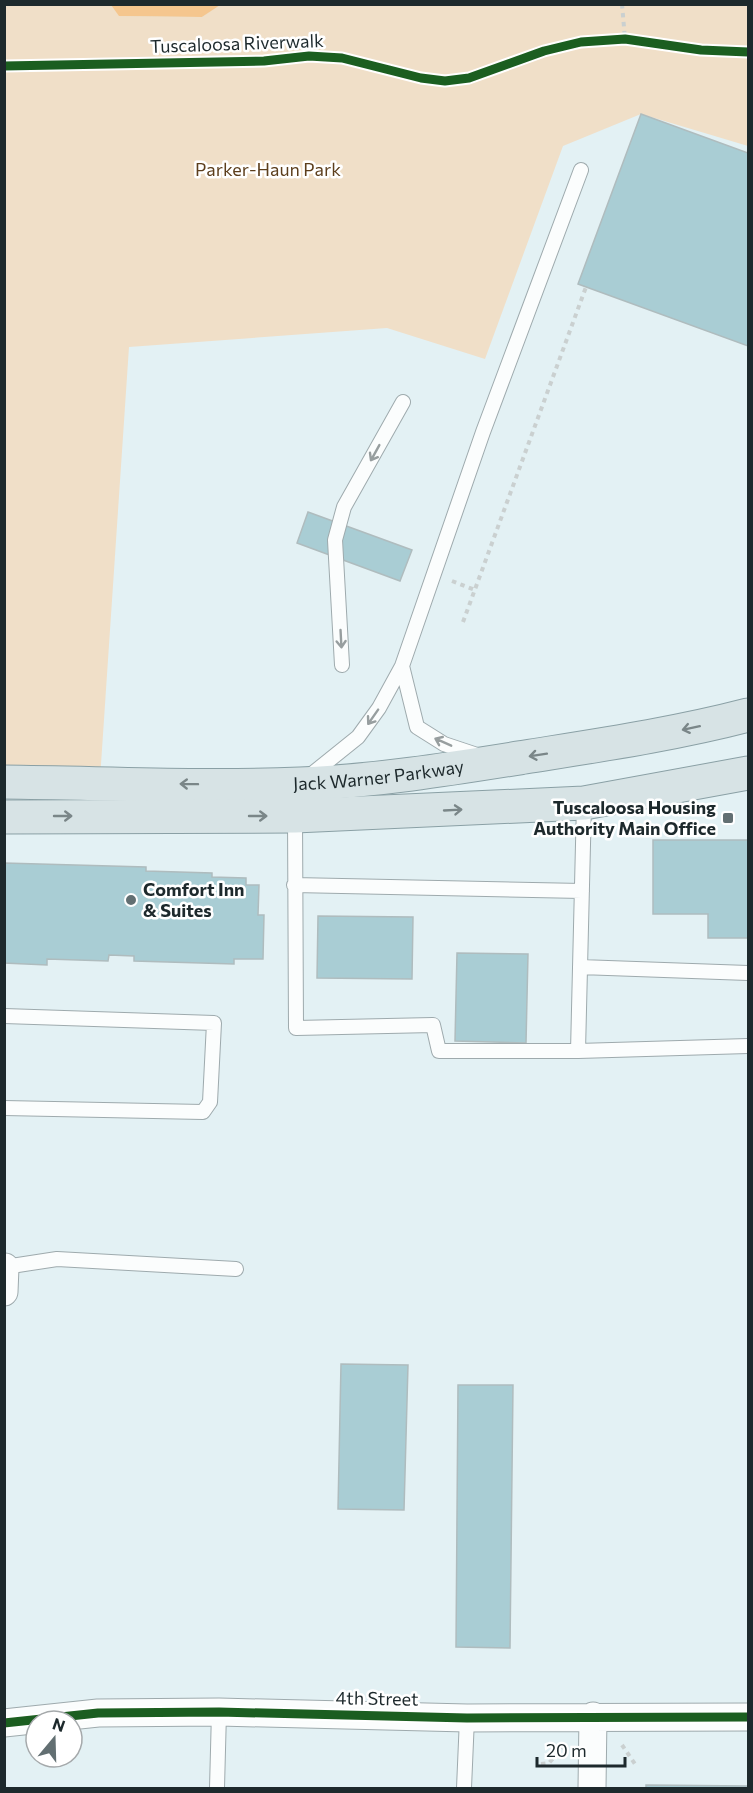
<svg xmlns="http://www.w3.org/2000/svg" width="753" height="1793" font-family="Commissioner,sans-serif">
<rect width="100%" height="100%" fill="#e3f1f4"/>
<path fill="#f0dfc8" d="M220,4L748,5V146L641,114L563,146L485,359L387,328L129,347L99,794H5V5H111L120,16L202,17Z"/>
<path fill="#f5c68e" d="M111,5H220L202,17L119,16Z"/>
<path fill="#a9cdd4" stroke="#afbcbe" stroke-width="1.5" d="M641,114L748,153V346L578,284Z
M308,512L412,550L400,581L297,543Z
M653,840H748V938H708V914H653Z
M4,863L146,867V871L212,873V877L246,878V885H259L258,915H264L263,959H234V964L134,961V956L109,955L108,961L47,959V965L4,963Z
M318,916L413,917L412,979L317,978Z
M457,953L528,954L526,1043L455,1041Z
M341,1364L408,1365L404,1510L338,1509Z
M458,1385H513L510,1648L456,1647Z
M646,1785L748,1786V1788H646Z"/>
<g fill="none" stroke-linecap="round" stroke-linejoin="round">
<g stroke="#9eaaad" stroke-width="16">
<path id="service" d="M342,665L335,540L344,507L403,402
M402,666L417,727L444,744L480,756
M307,778L358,737L379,708L402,666L483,432L581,170
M295,816L296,1028L433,1025L439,1051H578L748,1046
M294,885L582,891
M580,967L748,973
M4,1016L214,1023L210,1102L203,1112L4,1108
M578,1051L584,803
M5,1267L57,1259L236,1269
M217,1788L219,1712
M464,1788L467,1718"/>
</g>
<g stroke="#9eaaad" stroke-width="29">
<path id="minor" d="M4,1292L5,1267
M4,1723L98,1713L219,1712L467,1718L748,1717
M592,1788L593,1716"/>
</g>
<g stroke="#8aa0a5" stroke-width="35">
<g id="primary">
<path id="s1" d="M4,782C103,783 202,788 300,784C376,781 450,769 525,757C600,745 675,734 748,715"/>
<path d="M4,817L295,816L584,803L748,773"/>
</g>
</g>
<path stroke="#cad0d0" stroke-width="4" stroke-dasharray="4.5 4.5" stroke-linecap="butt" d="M622,4L625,39
M452,581L475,590
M463,622L586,287
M622,1745L635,1764
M541,1764L549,1763L563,1747"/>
<use href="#service" stroke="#fbfdfd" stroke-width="14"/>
<use href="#minor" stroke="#fbfdfd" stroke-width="27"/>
<use href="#primary" stroke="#d7e3e5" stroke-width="33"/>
<g stroke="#fff" stroke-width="13">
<path id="cycleway" d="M4,66L264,61L309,56L342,58L421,78L445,81L469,78L544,51L581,42L625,39L701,50L748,52
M4,1723L98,1713L219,1712L467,1718L748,1717"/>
</g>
<use href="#cycleway" stroke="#1b5e20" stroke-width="9"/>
</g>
<defs><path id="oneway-shaft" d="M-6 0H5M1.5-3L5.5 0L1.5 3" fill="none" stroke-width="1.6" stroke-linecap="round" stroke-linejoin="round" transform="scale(1.5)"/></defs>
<g stroke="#979e9f">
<use href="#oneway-shaft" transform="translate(375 453) rotate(119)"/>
<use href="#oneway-shaft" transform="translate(341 639) rotate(87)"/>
<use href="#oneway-shaft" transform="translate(373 717) rotate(125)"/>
<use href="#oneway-shaft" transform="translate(443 742) rotate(-156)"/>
</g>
<g stroke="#7a8688">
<use href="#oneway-shaft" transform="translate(691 728) rotate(168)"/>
<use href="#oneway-shaft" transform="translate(538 755) rotate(171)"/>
<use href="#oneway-shaft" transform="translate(189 784) rotate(-179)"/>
<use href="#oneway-shaft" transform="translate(453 810) rotate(-3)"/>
<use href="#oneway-shaft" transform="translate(63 816)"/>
<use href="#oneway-shaft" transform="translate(258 816)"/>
</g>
<g fill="#626f72" stroke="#fff" stroke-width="2">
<rect x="722" y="812" width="12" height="12" rx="3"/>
<circle cx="131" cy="900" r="6"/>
</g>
<g text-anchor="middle" stroke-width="5" stroke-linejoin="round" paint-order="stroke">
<g font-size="18" fill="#1d292c" stroke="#fff">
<text transform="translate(237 44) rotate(-2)" y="6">Tuscaloosa Riverwalk</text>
<text dy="6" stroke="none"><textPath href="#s1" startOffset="375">Jack Warner Parkway</textPath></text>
<text transform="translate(377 1699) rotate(1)" y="6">4th Street</text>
</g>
<g font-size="18" fill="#5c3e1c" stroke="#fff">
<text x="268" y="176">Parker-Haun Park</text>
</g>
<g font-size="18" font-weight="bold" fill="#1d292c" stroke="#fff" text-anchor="end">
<text x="716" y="814">Tuscaloosa Housing<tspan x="716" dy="21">Authority Main Office</tspan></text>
<text x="143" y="896" text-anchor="start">Comfort Inn<tspan x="143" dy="21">&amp; Suites</tspan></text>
</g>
</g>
<rect width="753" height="1793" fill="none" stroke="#1d292c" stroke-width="12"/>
<g transform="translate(54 1739) rotate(19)"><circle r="28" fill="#ffffff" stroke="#a5a9ab" stroke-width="1.5"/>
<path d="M0-4.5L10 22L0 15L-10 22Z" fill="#626f72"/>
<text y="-9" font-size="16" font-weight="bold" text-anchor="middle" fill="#1d292c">N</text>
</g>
<path d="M537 1757v9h88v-9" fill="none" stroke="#1d292c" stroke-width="3"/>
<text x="546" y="1757" font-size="18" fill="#1d292c" stroke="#ffffff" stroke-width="4.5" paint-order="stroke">20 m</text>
</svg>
